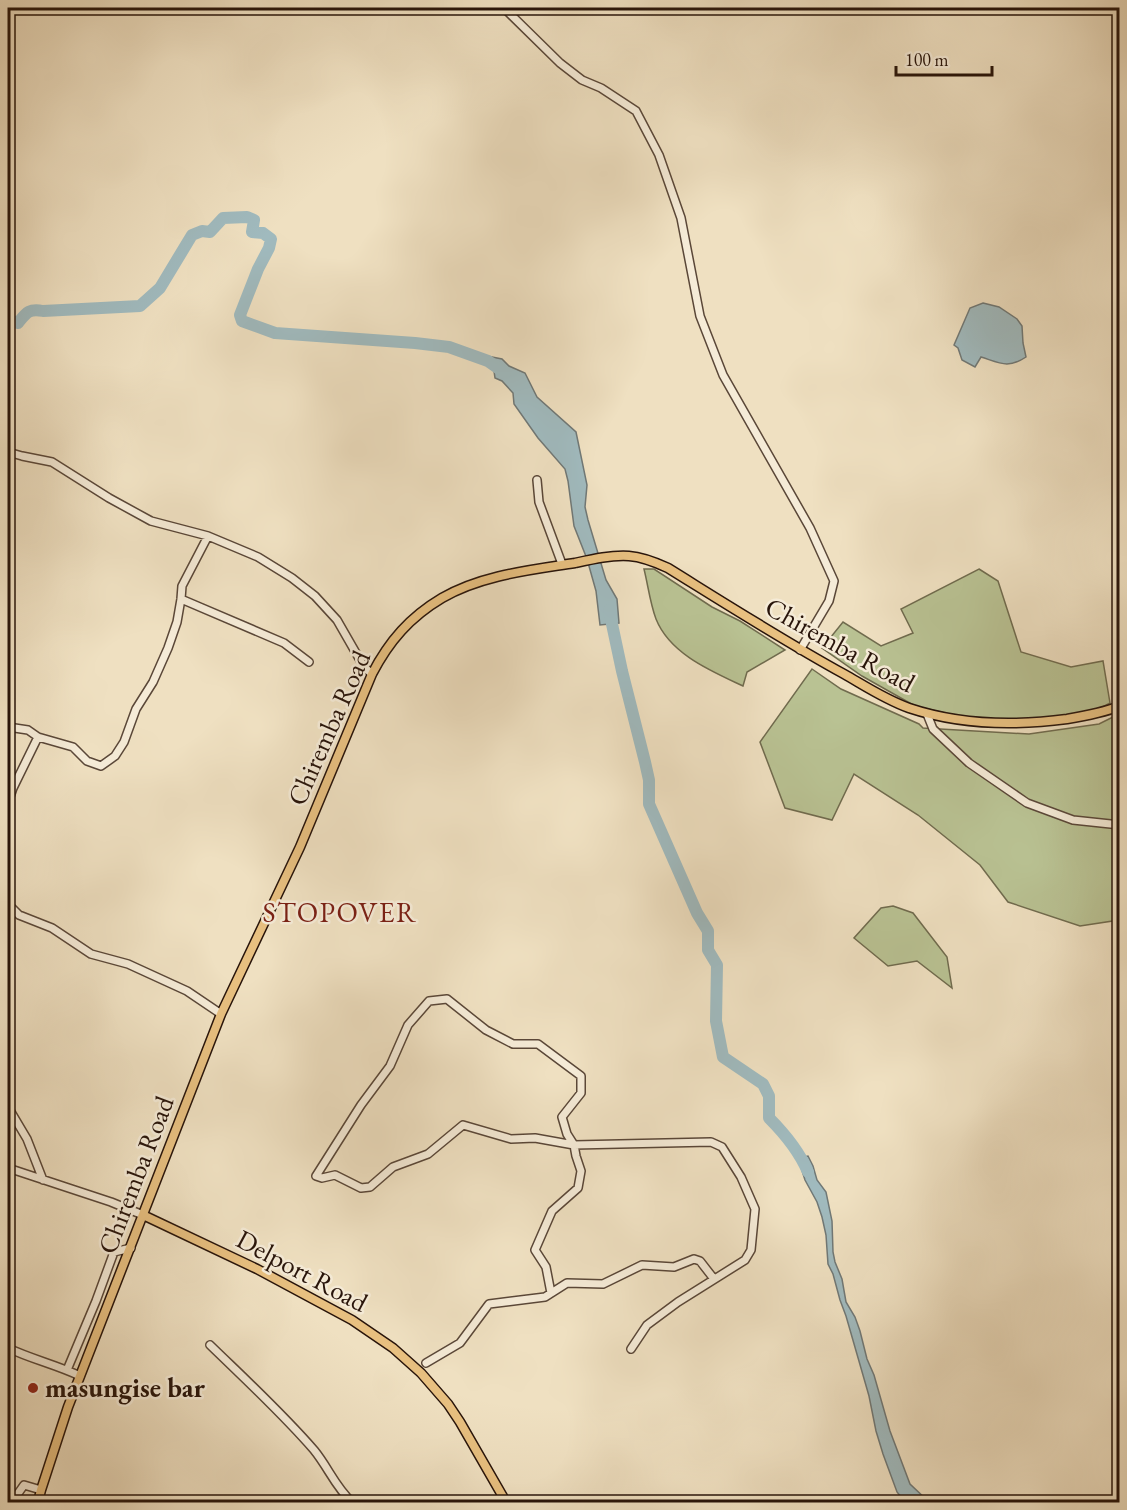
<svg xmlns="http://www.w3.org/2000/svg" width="1127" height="1510" font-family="'EB Garamond',serif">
<rect width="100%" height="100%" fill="#efe0c1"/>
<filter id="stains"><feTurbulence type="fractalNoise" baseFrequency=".00333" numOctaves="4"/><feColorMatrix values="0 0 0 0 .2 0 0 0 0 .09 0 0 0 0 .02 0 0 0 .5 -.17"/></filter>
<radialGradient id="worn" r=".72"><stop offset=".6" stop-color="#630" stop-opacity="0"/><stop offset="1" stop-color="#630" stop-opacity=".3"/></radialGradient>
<path fill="#b9c293" stroke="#706b4e" stroke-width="1.5" d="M644,569H654L712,607L740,621L785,650L747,672L743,686C711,671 670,654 656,619C650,603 648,585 644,569Z
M979,569L998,581L1021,652L1071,667L1103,661L1110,703L1090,714L1024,722L966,718L915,706L862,676L822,648L843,622L881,646L913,633L901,609Z
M812,669L841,689L919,724L923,728L1029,734L1099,724L1119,714V920L1080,926L1008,902L980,865L918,815L854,774L832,820L785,808L760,742Z
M893,906L913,913L947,957L952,988L917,961L888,966L854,938L881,908Z"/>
<path fill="#a0babe" stroke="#707876" stroke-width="1.5" d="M983,303L999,307L1017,319L1022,326L1023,343L1026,357C1008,369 1000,363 981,357L975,367L962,360L958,348L954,345L970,308Z
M492,357L502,359L509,366L525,373L537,397L576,432L587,485L585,507L588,520L606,580L617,599L619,623L600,625L596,591L587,559L574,526L568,481L565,469L538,438L514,404L513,393L502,381L495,378Z
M808,1156L813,1166L817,1180L826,1192L832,1221L833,1252L835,1262L842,1279L846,1302L855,1317L860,1331L867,1359L874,1375L890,1431L910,1484L929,1502H905L897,1492L883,1454L876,1431L869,1396L846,1316L840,1300L833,1274L828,1264L826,1235L822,1217L817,1202L805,1180L798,1158Z"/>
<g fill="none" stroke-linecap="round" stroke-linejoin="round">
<path stroke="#a0babe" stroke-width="12" d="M8,320L18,323C26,313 29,308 43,311L140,306L160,288L192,235L202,231L210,232L223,218L247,217L254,220L252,232L263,233L271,239L269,248L258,269L240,315L242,321L275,333L415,343L449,347L488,361L505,373
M609,610L622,671L645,762L649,780V804L697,913L708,931V950L717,965L716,1021L723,1057L763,1084L769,1096V1118C785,1134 799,1151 808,1172"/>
<g stroke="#5a4738" stroke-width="10">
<path id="minor" d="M504,8L560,63L582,80L601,88L636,111L659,155L681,218L700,316L723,375L810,528L834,581L829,601L800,650
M8,452L22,456L52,462L109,498L151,521L208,536L258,557L292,578L315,596L337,620L364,667L372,674
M537,480L539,502L562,564
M8,562L9,558
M181,599L284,643L309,662
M927,714L933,729L969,763L1027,803L1073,820L1120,825
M8,727L28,730L38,737L73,747L87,761L101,766L115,756L124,742L136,709L153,682L168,648L177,622L181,599L182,586L208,536
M8,803L13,788L38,737
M8,904L19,915L52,928L91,954L128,964L187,991L221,1014
M8,1107L27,1139L43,1180
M8,1168L111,1202L143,1215
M551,1293L546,1267L535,1250L552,1211L578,1188L581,1171L576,1156L574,1145L535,1138L511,1139L463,1125L428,1154L393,1167L370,1187L361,1188L335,1175L322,1178L316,1176L361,1105L390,1066L408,1025L429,1001L447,999L486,1030L513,1044H538L581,1076V1093L562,1117L567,1134L574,1145L711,1142L722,1147L741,1177L755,1209L751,1250L745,1260L678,1302L647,1325L631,1349
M210,1345C245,1379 282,1413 314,1450C328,1467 336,1488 352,1502
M8,1348C31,1359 57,1365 80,1376
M426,1363L460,1343L489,1304L545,1297L567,1283L603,1284L642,1265L674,1267L694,1259L700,1261L714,1279
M67,1370L96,1301L114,1252L131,1248
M8,1497L17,1495L24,1485L41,1490"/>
</g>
<g stroke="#28140a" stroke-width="11">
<path id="major" d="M143,1215L257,1269L352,1320L393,1348L421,1373L448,1404L460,1422L506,1502
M38,1502L41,1490L68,1407L221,1014L300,847L372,674C389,641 410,617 442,598C481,575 531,570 575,563C593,559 610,555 629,556C643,557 655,562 668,568C726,604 784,641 844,674C865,686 886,700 909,708C960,725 1014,726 1067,719C1085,716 1102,713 1120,706"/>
</g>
<use href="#minor" stroke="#f5ebd7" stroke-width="7"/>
<use href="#major" stroke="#e8c080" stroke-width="8"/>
</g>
<circle fill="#8f2418" stroke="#f5ebd7" stroke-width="2" cx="33" cy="1388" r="6"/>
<g text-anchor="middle" stroke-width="5" stroke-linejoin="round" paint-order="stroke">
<g font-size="27" fill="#28140a" stroke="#f5ebd7">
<text transform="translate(840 645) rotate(29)" y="9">Chiremba Road</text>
<text transform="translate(329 728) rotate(-66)" y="9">Chiremba Road</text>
<text transform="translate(136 1175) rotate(-69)" y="9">Chiremba Road</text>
<text transform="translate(302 1271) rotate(28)" y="9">Delport Road</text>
</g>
<g font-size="27" font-weight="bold" fill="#28140a" stroke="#f5ebd7" text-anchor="start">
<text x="45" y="1397">masungise bar</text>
</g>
<g font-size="28" letter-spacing="1.5" fill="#7a1f14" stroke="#f5ebd7">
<text x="340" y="922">STOPOVER</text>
</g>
</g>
<rect width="1127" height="1510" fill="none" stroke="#efe0c1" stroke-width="30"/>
<rect x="9" y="9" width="1109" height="1492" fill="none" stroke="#28140a" stroke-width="3"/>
<rect x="15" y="15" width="1097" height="1480" fill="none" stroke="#28140a" stroke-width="1.5"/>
<path d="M896 66v9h96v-9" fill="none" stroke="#28140a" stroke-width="3"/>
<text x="905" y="66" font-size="18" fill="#28140a" stroke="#f5ebd7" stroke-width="4.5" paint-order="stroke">100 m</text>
<rect width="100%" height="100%" filter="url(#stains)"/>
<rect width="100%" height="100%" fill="url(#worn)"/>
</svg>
